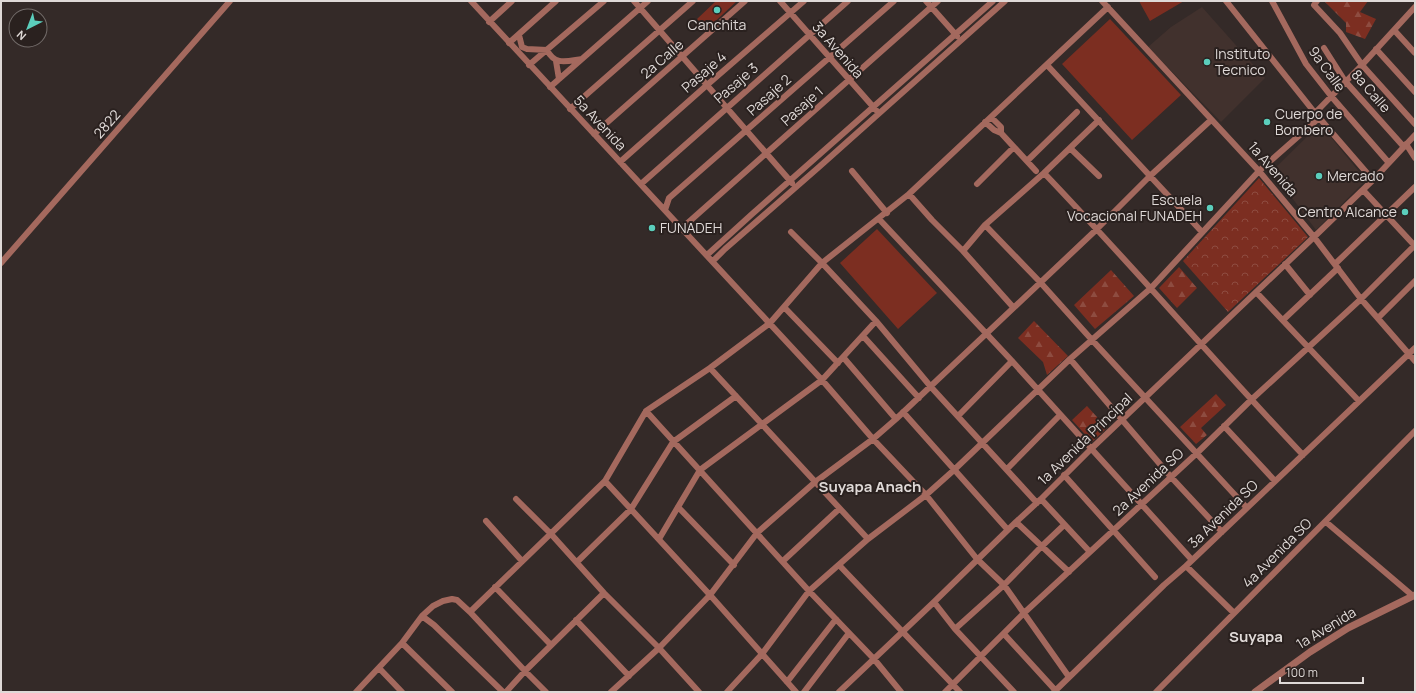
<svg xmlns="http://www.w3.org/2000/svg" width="1416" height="693" font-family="Manrope,sans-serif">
<defs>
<pattern id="forest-firs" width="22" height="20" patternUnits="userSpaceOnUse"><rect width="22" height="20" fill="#7c2e21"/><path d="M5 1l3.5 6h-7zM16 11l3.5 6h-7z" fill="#8e4c40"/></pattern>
<pattern id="park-crowns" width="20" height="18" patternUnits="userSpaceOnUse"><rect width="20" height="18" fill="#7c2e21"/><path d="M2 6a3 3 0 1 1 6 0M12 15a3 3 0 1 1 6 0" fill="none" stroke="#8e4c40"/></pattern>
</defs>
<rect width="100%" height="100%" fill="#342a28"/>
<path fill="#41312d" d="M1202,7L1265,78L1221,122L1148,47L1171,27Z
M1320,124L1366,180L1316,230L1272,171Z"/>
<path fill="url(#forest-firs)" d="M1324,1H1368L1360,12L1376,19L1365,39L1346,32V23Z
M1179,267L1197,288L1177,308L1159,288Z
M1111,270L1134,296L1095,329L1074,305Z
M1034,321L1068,356L1047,375L1043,362L1018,338Z
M1216,394L1226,405L1201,428L1207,435L1196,444L1180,427Z
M1087,406L1107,428L1092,442L1072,420Z"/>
<path fill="url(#park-crowns)" d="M1259,178L1308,237L1228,312L1183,261Z"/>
<path fill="#7c2e21" d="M716,1H737L707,29L697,19Z
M1139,1H1184L1150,21Z
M1110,19L1181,95L1132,140L1062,64Z
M877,229L937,293L898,329L840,263Z"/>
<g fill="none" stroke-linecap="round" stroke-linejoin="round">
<path stroke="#a4695e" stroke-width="6" d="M471,1L822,380L873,439L926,495L977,559L1004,585L1069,677
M634,1L792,183
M780,1L876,110
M926,1L957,36
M1102,1L1259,171L1314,237L1361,299L1415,361
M1226,1L1315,113L1373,180
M1272,1L1306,64L1331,96L1389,163
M1317,1L1314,5L1340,33L1362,65L1415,124
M489,22L512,1
M1394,30L1415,53
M519,35L522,47L527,49L547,50C555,66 567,61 582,59
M509,43L556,1
M1324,48L1345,81L1404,147
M1376,49L1415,92
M556,61L559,79
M529,65L604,1
M1047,65L1202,232
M550,87L648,1
M570,109L693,1
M1315,113L1362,65L1415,7
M991,117L1001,127V133
M985,122L994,130L1001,133L1036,171
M594,134L745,1
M1406,144L1415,158
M1070,148L1099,176
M1027,161L1077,112
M620,162L707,85L804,1
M852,171L887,213
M1044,173C1132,265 1215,362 1303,455
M641,184L848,1
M977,184L1014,147
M1363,190L1415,246
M909,194L932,220L963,251L1013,307
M665,210L669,198L894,1
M879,219L1012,361L1192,560
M985,225L1040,282L1092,340L1247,508
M682,228L938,1
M791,232L822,263L876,321L931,387L1037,503
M963,251L985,225L1044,173L1099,120
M707,255L751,215L993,1
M713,261L725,249L819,167L1005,1
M1,263L230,1
M1285,264L1310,295
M1335,264L1415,187
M1256,292L1359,401
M784,307L838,363
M1378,318L1415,281
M1283,320L1338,268
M863,336L919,398
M843,357L896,419
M1070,359L1171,477L1222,532
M710,368L868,539
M646,411L809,591L874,659L901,692
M903,412L1008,530
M958,416L1012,361
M1224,426L1275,481
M1007,469L1060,415
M1064,475L1155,577
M605,481L710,595L796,692
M516,499L551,534L604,593L659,648L699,692
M1041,499L1090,552
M678,507L734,565
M486,521L522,561
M1016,522L1069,572
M1326,522L1413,596
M659,539L700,470L822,380L876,321
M783,561L839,509
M577,562L631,509L673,442L736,396
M839,565L960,692
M1186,566L1234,613
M495,587L551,645
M934,602L955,629L1014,692
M470,612L605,481L646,411L710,368L770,323L822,263L909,194L1108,7
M422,616L434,625L503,692
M576,620L629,676
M955,629L1004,585L1041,547L1064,525
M1004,634L1056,691
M402,643L452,692
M379,668L402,692
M787,682L836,619
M356,692L402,643L422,616L433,606L443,601L452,599L457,600L470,612L525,671L546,692
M506,692L525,671L604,593
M611,692L659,648L710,595L757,533L814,483L873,439L896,419L1097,229L1150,176L1211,120
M727,692L762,654L809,591L868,539L926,495L954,470L1070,359L1151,288L1259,171L1319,118
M804,692L849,633
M839,692L934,602L1016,522L1041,499L1091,449L1314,237L1373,180L1415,135
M945,692L1024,613L1197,453L1251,400L1361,299L1415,245
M1054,692L1164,585L1186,566L1415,348
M1156,692L1415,431"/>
<path stroke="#a4695e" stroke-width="7" d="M1255,692L1310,652L1348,628L1415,595"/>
</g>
<g fill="#5bcebc" stroke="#2a211f" stroke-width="1.5">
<circle cx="717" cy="10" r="4"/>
<circle cx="1207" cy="62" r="4"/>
<circle cx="1267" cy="122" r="4"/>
<circle cx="1319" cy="176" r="4"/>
<circle cx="1210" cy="208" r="4"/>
<circle cx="1405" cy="212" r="4"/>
<circle cx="652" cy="228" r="4"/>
</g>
<g text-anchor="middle" stroke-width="4" stroke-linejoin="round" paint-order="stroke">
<g font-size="14" fill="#dfd9d7" stroke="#2a211f" text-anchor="start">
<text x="717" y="30" text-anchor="middle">Canchita</text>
<text x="1215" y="59">Instituto<tspan x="1215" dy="16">Tecnico</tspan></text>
<text x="1275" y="119">Cuerpo de<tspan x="1275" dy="16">Bombero</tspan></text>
<text x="1327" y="181">Mercado</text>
<text x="1202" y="205" text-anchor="end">Escuela<tspan x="1202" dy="16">Vocacional FUNADEH</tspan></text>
<text x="1397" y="217" text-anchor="end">Centro Alcance</text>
<text x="660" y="233">FUNADEH</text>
</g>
<g font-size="14" fill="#dfd9d7" stroke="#2a211f">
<text transform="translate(838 50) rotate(49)" y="5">3a Avenida</text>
<text transform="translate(662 59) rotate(-41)" y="5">2a Calle</text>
<text transform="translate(1327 69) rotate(54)" y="5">9a Calle</text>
<text transform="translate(704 72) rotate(-41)" y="5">Pasaje 4</text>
<text transform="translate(736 83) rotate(-41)" y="5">Pasaje 3</text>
<text transform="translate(1371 91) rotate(49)" y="5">8a Calle</text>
<text transform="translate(769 95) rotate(-42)" y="5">Pasaje 2</text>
<text transform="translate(802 106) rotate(-42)" y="5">Pasaje 1</text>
<text transform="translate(600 123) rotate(47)" y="5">5a Avenida</text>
<text transform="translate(107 124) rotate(-49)" y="5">2822</text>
<text transform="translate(1273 169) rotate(49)" y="5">1a Avenida</text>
<text transform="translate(1085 439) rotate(-44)" y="5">1a Avenida Principal</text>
<text transform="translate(1148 482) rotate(-43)" y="5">2a Avenida SO</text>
<text transform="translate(1223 514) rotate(-44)" y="5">3a Avenida SO</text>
<text transform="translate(1277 553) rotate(-45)" y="5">4a Avenida SO</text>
<text transform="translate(1326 628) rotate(-31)" y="5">1a Avenida</text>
</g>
<g font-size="15" font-weight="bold" fill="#dfd9d7" stroke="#2a211f">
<text x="870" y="492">Suyapa Anach</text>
<text x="1256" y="642">Suyapa</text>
</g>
</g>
<rect width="1416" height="693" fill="none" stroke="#dfd9d7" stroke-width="4"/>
<g transform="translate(28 28) rotate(222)"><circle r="19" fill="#2a211f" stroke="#726b69"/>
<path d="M0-3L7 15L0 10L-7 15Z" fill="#5bcebc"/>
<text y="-6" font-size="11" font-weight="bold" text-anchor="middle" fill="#dfd9d7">N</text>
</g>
<path d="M1280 677v6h83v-6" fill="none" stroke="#dfd9d7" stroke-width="2"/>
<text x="1286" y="677" font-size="12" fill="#dfd9d7" stroke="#2a211f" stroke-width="3" paint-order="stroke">100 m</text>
</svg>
